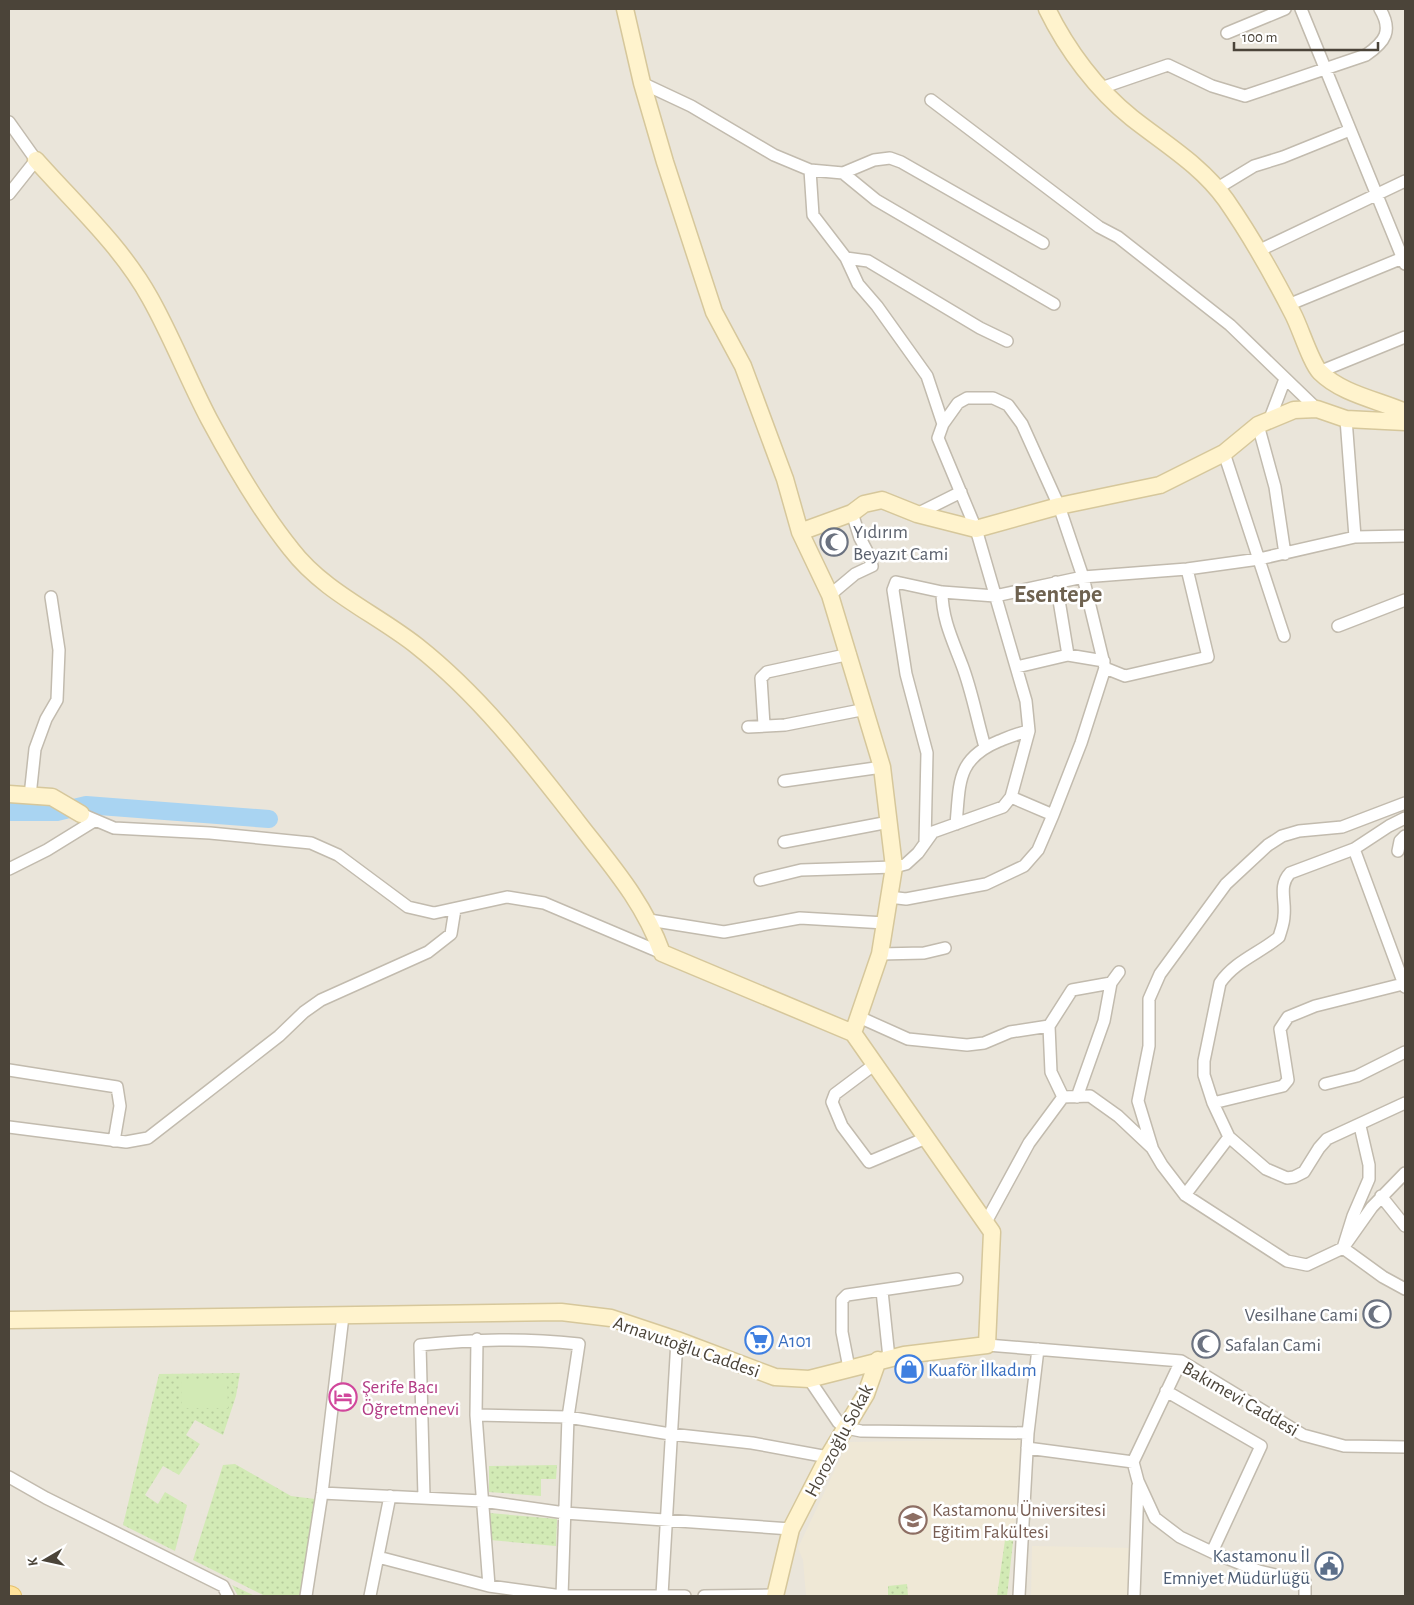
<svg xmlns="http://www.w3.org/2000/svg" width="1414" height="1605" font-family="'Alegreya Sans',sans-serif">
<defs>
<pattern id="green-dots" width="8" height="8" patternUnits="userSpaceOnUse" patternTransform="scale(1.25)"><rect width="8" height="8" fill="#d2eab5"/><path d="M2 2h.1M6 6h.1" fill="none" stroke="#b6ca9c" stroke-width="1.8" stroke-linecap="round"/></pattern>
</defs>
<rect width="100%" height="100%" fill="#f6f3ec"/>
<path fill="#eae5da" d="M9,9H1405V1596H9Z"/>
<path fill="#efe8d6" d="M1024,1439L1007,1596H806L803,1560L798,1548L848,1442Z
M1032,1546L1134,1548L1133,1596H1031Z"/>
<path fill="url(#green-dots)" d="M240,1373L236,1396L223,1435L195,1420L186,1435L200,1444L179,1475L163,1466L145,1495L158,1504L165,1492L187,1505L175,1551L123,1525L159,1374Z
M235,1464L291,1496L315,1499L301,1596H265L193,1560L223,1465Z
M557,1465L556,1479H541V1496L489,1492V1466Z
M489,1513L557,1519L556,1546L490,1540Z
M1014,1533L1007,1596H997L1005,1540Z
M907,1584L908,1596H888V1586Z
M232,1585L255,1596H238Z"/>
<path fill="#d2eab5" d="M181,1380H227L228,1408H182Z"/>
<g fill="none" stroke-linecap="round" stroke-linejoin="round">
<path stroke="#a9d4f2" stroke-width="18" d="M9,812H57L86,805L269,819"/>
<g stroke="#c2bbae" stroke-width="14">
<path id="street" d="M1301,9L1405,264
M1227,33L1285,9
M642,83L691,106L774,155L810,170L843,173L874,160L890,158L901,162L1043,243
M1101,88L1168,65L1212,86L1245,96L1366,55C1385,42 1393,31 1380,9
M931,100L1099,227L1118,237L1230,325L1317,409
M9,122L36,160L9,194
M843,173L876,200L1054,304
M1216,189L1254,166L1283,157L1350,130
M1258,251L1405,181
M846,258L868,261L980,328L1007,341
M1288,305L1405,257
M1319,372L1405,337
M1346,419L1355,537
M1269,421L1285,379
M1258,425L1275,487L1285,554
M1224,453L1284,636
M917,514L961,492
M1056,582L1068,655
M942,592C942,619 953,641 962,665C972,691 977,720 985,747
M830,595L855,574L872,566L870,557L860,538L852,513
M1338,626L1405,600
M1017,667L1068,655L1104,661
M1105,668L1125,676L1208,657L1187,569
M764,725L761,678L767,672L850,654
M748,727L785,725L866,709
M784,781L882,767
M30,796L35,749L46,719L57,700L59,650L51,597
M1011,797L1053,815
M81,814L114,828L210,833L311,843L338,855L408,907L434,913L507,897L544,903L662,953
M1405,818L1389,826L1354,849L1405,987
M956,824C960,783 956,759 999,741C1009,737 1018,733 1029,731
M784,842L889,822
M925,843L927,753L906,674L893,590L896,582L942,592L995,596L1083,577L1187,569L1259,559L1355,537L1405,536
M1354,849L1290,873C1278,886 1286,900 1284,916C1284,923 1281,930 1279,937C1260,953 1235,961 1220,983L1204,1061V1075L1213,1103L1229,1137L1266,1169L1287,1178L1294,1177L1304,1172L1319,1148L1327,1139L1405,1103
M1398,851L1400,841L1405,836
M9,869L47,850L94,821
M760,880L801,870L894,867L906,864L918,853L933,832L1003,807L1011,797L1029,731L1026,701L976,529L938,438L943,424L927,376L877,306L858,284L846,258L813,215L810,170
M889,897L906,899L986,884L1024,866L1038,850L1053,815L1081,743L1105,668L1083,577L1059,506L1022,424L1008,405L993,398H967L958,403L943,424
M649,920L724,932L800,918L885,923
M880,954L924,953L945,948
M859,1017L908,1039L967,1045L984,1043L1010,1032L1049,1026
M1049,1026L1072,990L1111,983
M1049,1026L1051,1072L1063,1097
M875,1064L835,1094L832,1102L842,1126L869,1162L926,1138
M9,1070L117,1087L120,1106L114,1141
M1325,1084L1357,1076L1405,1052
M1077,1097L1104,1021L1111,983L1119,972
M1213,1103L1283,1086L1288,1080L1280,1029L1288,1017L1315,1006L1403,984
M1360,1126L1369,1165V1179L1353,1216L1343,1248L1383,1277L1405,1289
M9,1127L126,1142L148,1138L279,1036L304,1012L321,1000L428,952L451,934L455,909
M1152,1147L1138,1101L1149,1046V999L1160,974L1226,884L1268,845L1282,836L1299,831L1342,827L1405,803
M1185,1195L1229,1137
M1381,1196L1405,1226
M986,1222L1029,1143L1063,1097L1090,1096L1118,1116L1152,1148L1162,1165L1185,1195L1287,1261L1307,1265L1343,1248L1372,1207L1405,1173
M882,1291L889,1358
M477,1339L476,1415L489,1586
M987,1345L1181,1361L1303,1435L1344,1446L1405,1447
M1181,1361L1133,1462L1138,1481L1155,1518L1180,1537L1216,1554L1259,1571L1305,1582V1596
M849,1368L842,1332V1300L847,1295L957,1279
M809,1379L838,1422L846,1428L861,1431L1028,1433
M1166,1391L1261,1446L1212,1552
M476,1415L568,1417L670,1434L752,1443L828,1457
M1027,1448L1133,1462
M9,1477L46,1498L223,1586L228,1596
M322,1493L482,1501L565,1513L791,1529
M424,1497L420,1345C477,1339 521,1338 579,1344L568,1417L562,1596
M378,1557L489,1586L562,1596H685
M662,1595L677,1340
M306,1596L322,1493L343,1316
M370,1596L390,1496
M704,1596L774,1595
M1019,1596L1028,1433L1038,1349
M1134,1596L1138,1486"/>
</g>
<g stroke="#d6c79b" stroke-width="19">
<path id="secondary" d="M625,9L642,83L665,162L714,312L743,366L785,479L800,532L830,595L882,767L894,867L880,954L853,1033
M1047,9C1067,50 1097,90 1132,118C1165,144 1202,166 1226,200C1251,236 1273,275 1293,314C1300,327 1311,363 1320,372C1342,394 1378,400 1405,412
M800,532L852,513L864,504L882,500L917,514L976,529L1059,506L1160,485L1224,453L1258,425L1294,410L1317,409L1346,419L1405,422
M9,794L52,797L81,814
M9,1320L561,1312L611,1318L677,1340L775,1377L809,1379L904,1355L987,1345L992,1232L853,1033L662,953C643,900 609,863 576,820C527,757 479,695 417,646C375,613 324,592 291,549C262,513 231,460 209,419C188,379 172,337 150,298C122,247 75,204 36,160
M775,1596L791,1529L828,1457L866,1394L878,1360"/>
</g>
<g stroke="#e6c16a" stroke-width="20">
<path id="primary" d="M9,1595L12,1596"/>
</g>
<use href="#street" stroke="#fff" stroke-width="11"/>
<use href="#secondary" stroke="#fff3cd" stroke-width="16"/>
<use href="#primary" stroke="#ffe39c" stroke-width="18"/>
</g>
<defs>
<g id="mosque-ring" transform="scale(1.4375)"><circle r="9.5" fill="#fff" stroke="#6b7280" stroke-width="1.5"/><path d="M3.5-4.9A6 6 0 1 0 3.5 4.9A5 5 0 1 1 3.5-4.9Z" fill="#6b7280"/></g>
<g id="supermarket-ring" transform="scale(1.4375)"><circle r="9.5" fill="#fff" stroke="#3f7fe0" stroke-width="1.5"/><path d="M-6-5.5h2.5l.6 2H6L4.5 2H-2.5L-4.4-4H-6ZM-1.5 3.2a1.3 1.3 0 1 0 .1 0ZM3 3.2a1.3 1.3 0 1 0 .1 0Z" fill="#3f7fe0"/></g>
<g id="shop-ring" transform="scale(1.4375)"><circle r="9.5" fill="#fff" stroke="#3f7fe0" stroke-width="1.5"/><path d="M-5-2.5h2.3a2.7 3.5 0 0 1 5.4 0H5L5.5 6h-11ZM-1.5-2.5h3a1.5 2.3 0 0 0-3 0Z" fill="#3f7fe0"/></g>
<g id="hotel-ring" transform="scale(1.4375)"><circle r="9.5" fill="#fff" stroke="#d1479c" stroke-width="1.5"/><path d="M-6-4.5h1.5V1H6V5H4.5V3h-9V5H-6ZM-4 0a1.8 1.8 0 1 1 3.6 0ZM.5 0V-2.5h3Q6-2.5 6 0Z" fill="#d1479c"/></g>
<g id="university-ring" transform="scale(1.4375)"><circle r="9.5" fill="#fff" stroke="#8d6e63" stroke-width="1.5"/><path d="M0-5L7-2L0 1L-7-2ZM-4 1L0 2.5L4 1V4Q0 6-4 4Z" fill="#8d6e63"/></g>
<g id="civic-ring" transform="scale(1.4375)"><circle r="9.5" fill="#fff" stroke="#5c6f8a" stroke-width="1.5"/><path d="M-.6-6.5H3V-4.5H.6V-3L4-1V1h2V6H-6V1h2V-1L-.6-3ZM-1.2 2.5V6h2.4V2.5Z" fill="#5c6f8a"/></g>
</defs>
<g fill-rule="evenodd">
<use href="#mosque-ring" x="834" y="542"/>
<use href="#mosque-ring" x="1377" y="1314"/>
<use href="#supermarket-ring" x="759" y="1340"/>
<use href="#mosque-ring" x="1206" y="1344"/>
<use href="#shop-ring" x="909" y="1369"/>
<use href="#hotel-ring" x="343" y="1397"/>
<use href="#university-ring" x="913" y="1520"/>
<use href="#civic-ring" x="1329" y="1566"/>
</g>
<g text-anchor="middle" stroke-width="5" stroke-linejoin="round" paint-order="stroke">
<g font-size="19" fill="#5b616d" stroke="#fff" text-anchor="start">
<text x="853" y="538">Yıdırım<tspan x="853" dy="22">Beyazıt Cami</tspan></text>
<text x="1358" y="1321" text-anchor="end">Vesilhane Cami</text>
<text x="1225" y="1351">Safalan Cami</text>
</g>
<g font-size="19" fill="#366cbe" stroke="#fff" text-anchor="start">
<text x="778" y="1347">A101</text>
<text x="928" y="1376">Kuaför İlkadım</text>
</g>
<g font-size="19" fill="#4b4439" stroke="#fff">
<text transform="translate(687 1346) rotate(19)" y="7">Arnavutoğlu Caddesi</text>
<text transform="translate(1241 1398) rotate(30)" y="7">Bakımevi Caddesi</text>
<text transform="translate(838 1440) rotate(-62)" y="7">Horozoğlu Sokak</text>
</g>
<g font-size="19" fill="#b23c85" stroke="#fff" text-anchor="start">
<text x="362" y="1393">Şerife Bacı<tspan x="362" dy="22">Öğretmenevi</tspan></text>
</g>
<g font-size="19" fill="#785e54" stroke="#fff" text-anchor="start">
<text x="932" y="1516">Kastamonu Üniversitesi<tspan x="932" dy="22">Eğitim Fakültesi</tspan></text>
</g>
<g font-size="19" fill="#4e5e75" stroke="#fff" text-anchor="end">
<text x="1310" y="1562">Kastamonu İl<tspan x="1310" dy="22">Emniyet Müdürlüğü</tspan></text>
</g>
<g font-size="24" font-weight="bold" fill="#6e6250" stroke="#fff">
<text x="1058" y="602">Esentepe</text>
</g>
</g>
<rect width="1414" height="1605" fill="none" stroke="#4b4439" stroke-width="20"/>
<g transform="translate(45 1560) rotate(261)" stroke="#ffffff" stroke-width="4" paint-order="stroke">
<path d="M0-4L9 19L0 12L-9 19Z" fill="#4b4439"/>
<text y="-8" font-size="14" font-weight="bold" text-anchor="middle" fill="#4b4439">K</text>
</g>
<path d="M1234 42v8h144v-8" fill="none" stroke="#4b4439" stroke-width="2.5"/>
<text x="1242" y="42" font-size="15" fill="#4b4439" stroke="#ffffff" stroke-width="4" paint-order="stroke">100 m</text>
</svg>
